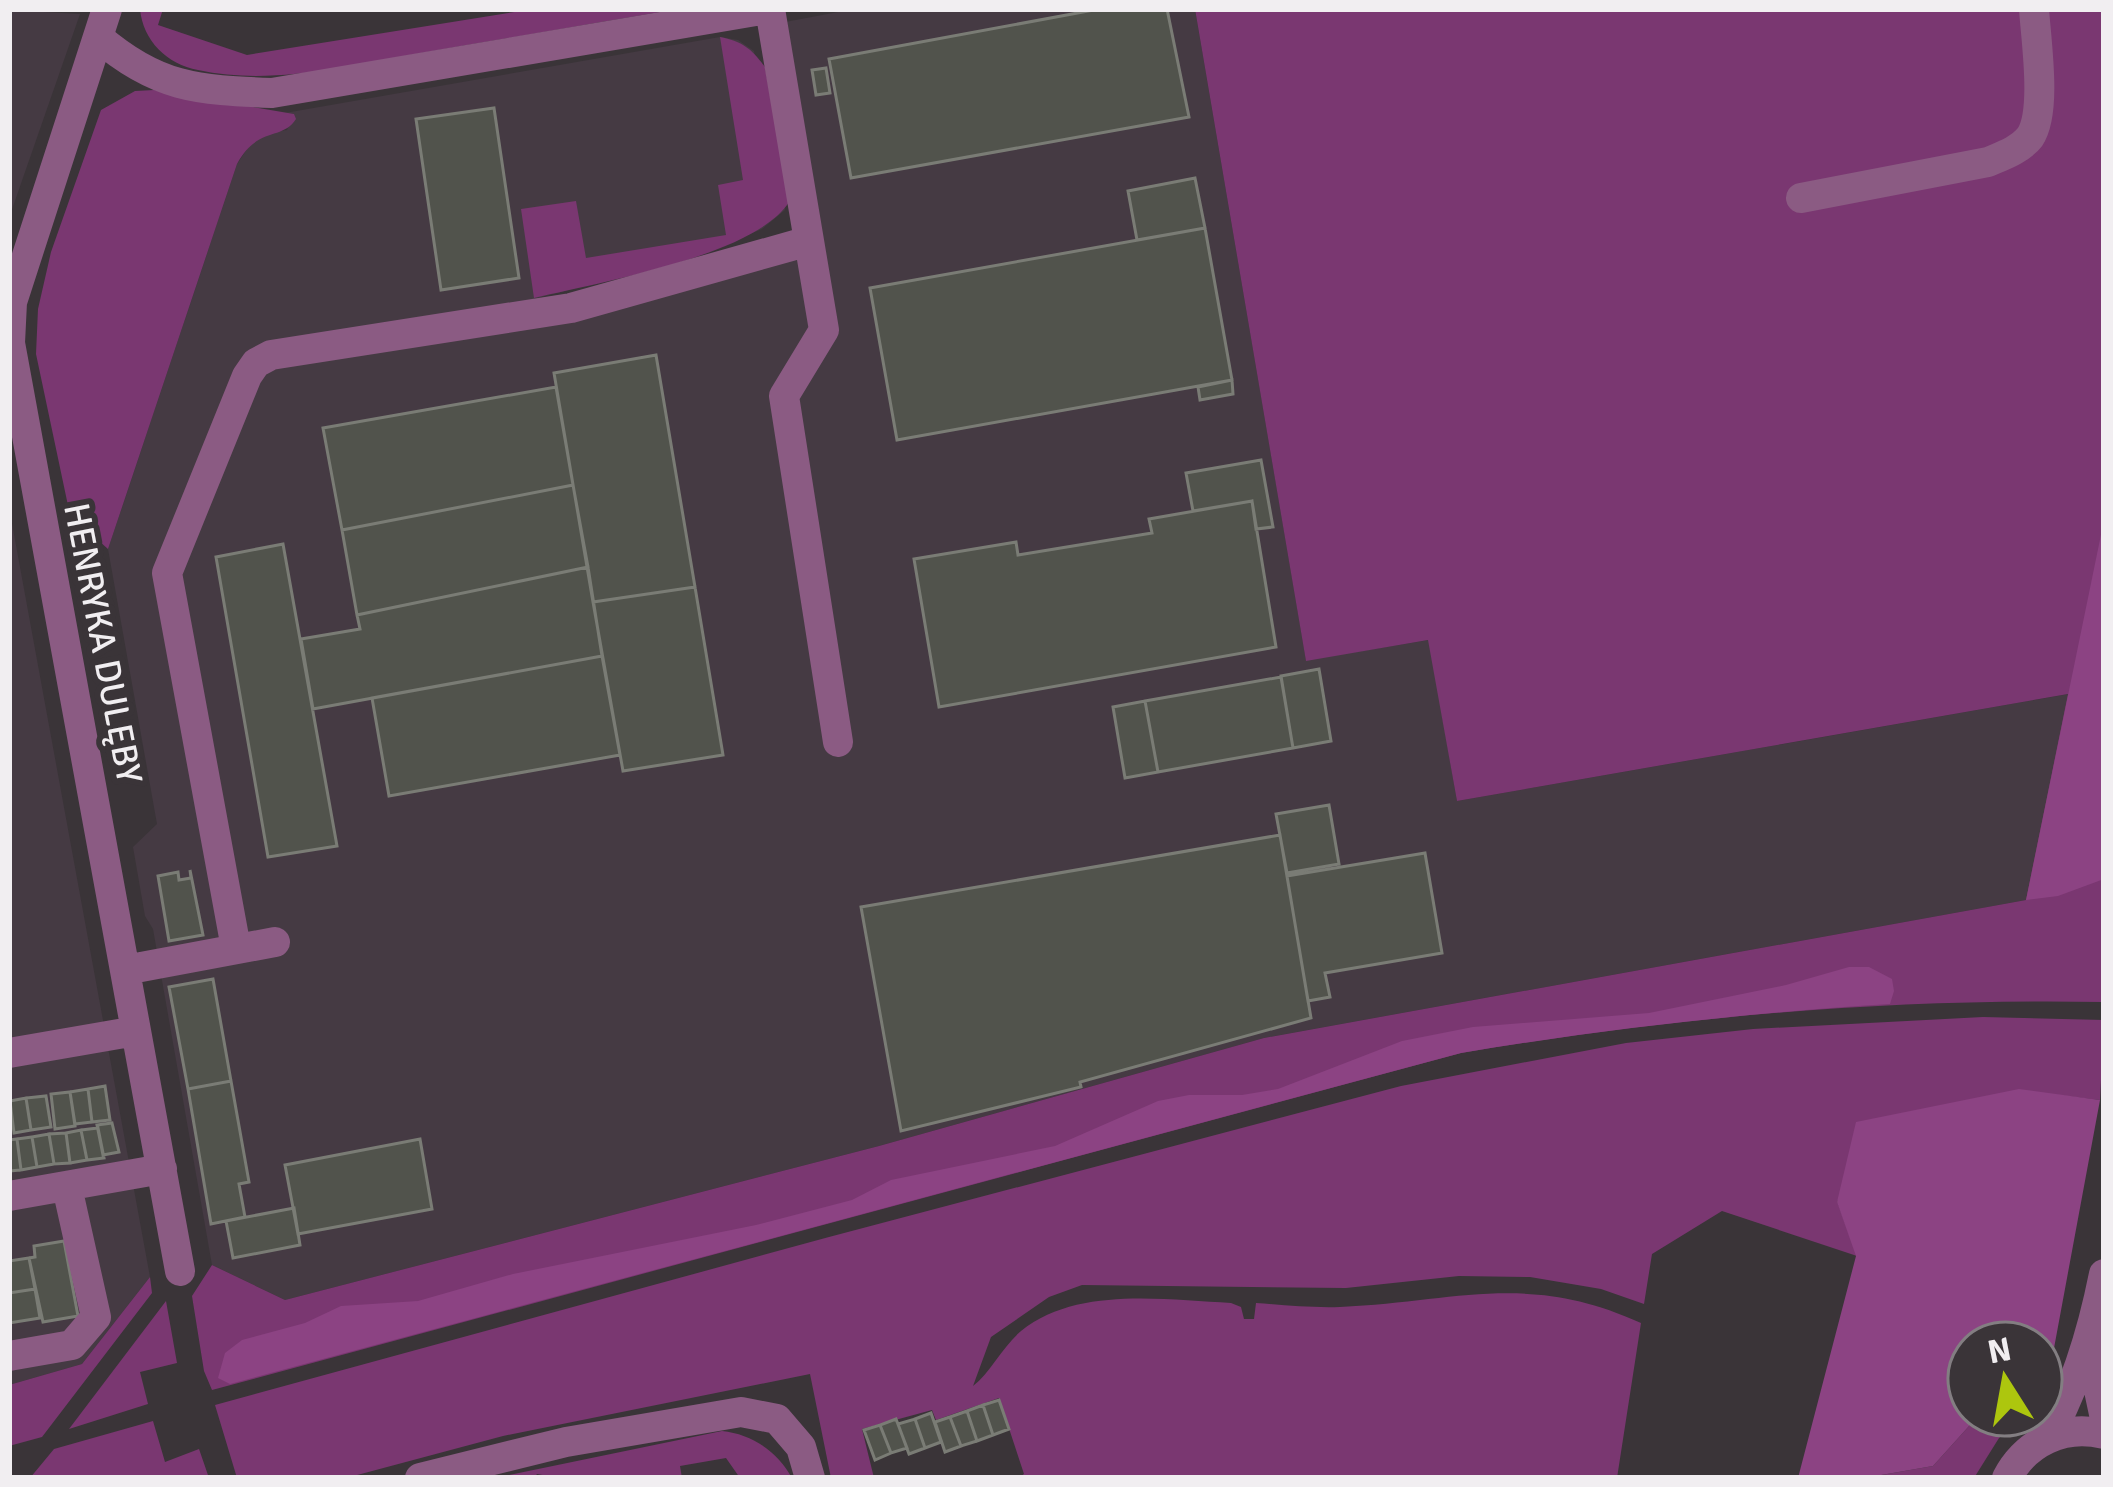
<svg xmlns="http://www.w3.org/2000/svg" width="2113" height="1487" font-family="Signika,sans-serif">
<rect width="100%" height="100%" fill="#3a3438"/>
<path fill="#453a43" d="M854,9H1195L1306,660L1429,640L1457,801L2069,694L2026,900L1264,1038L879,1146L285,1300L212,1265L153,929L145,916L133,847L157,824L108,549L237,164L251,143L264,133L287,130L294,114L285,113L720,37L738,40L754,51L785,210L762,229L698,256L534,299L800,257L814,325L793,400L833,335L780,23Z
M9,10L80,14L9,218Z
M9,507L150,1277L82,1364L9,1385Z"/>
<path fill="#7a3771" d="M140,9H163L158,25L247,55L533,9H678C590,24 503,39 416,54C345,66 270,86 198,70C167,64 143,41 140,9Z
M1195,9H2104V1002C1887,998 1674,1017 1461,1053L212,1390L204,1371L192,1296L212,1265L285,1300L879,1146L1264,1038L2026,900L2068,694L1457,801L1428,640L1306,661Z
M720,37C742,41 752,49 765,67L789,202C755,256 596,283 534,298L521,209L576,201L586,258L726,235L718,185L743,180Z
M154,90L294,114L296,119C282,141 257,126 237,164L108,549L70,515L36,354L38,309L51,252L101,110L135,91Z
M1983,1017L2104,1020L2100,1100L2016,1090L1837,1201L1857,1256L1722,1211L1652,1254L1644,1304L1601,1289L1530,1277L1459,1276L1346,1288L1082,1285L1049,1297L991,1337L973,1386C990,1373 1003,1346 1021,1331C1077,1286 1165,1300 1231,1303L1241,1307L1244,1319H1254L1256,1303C1284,1305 1312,1308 1340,1307C1455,1302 1528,1271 1641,1323L1617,1478H1018L1024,1474L999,1398L936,1420L932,1410L862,1429L874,1478H831L810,1374L503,1436L346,1478H237L215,1405L829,1237L1401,1086L1626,1043L1753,1029Z
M150,1277L152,1293L42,1437L9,1446V1385L82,1364Z
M166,1301L177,1363L140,1372L148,1404L69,1429Z
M1979,1415H2025L1999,1438L1974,1478H1864L1933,1466Z
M153,1421L165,1462L199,1449L209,1478H30L54,1449Z
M722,1431C752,1434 778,1452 792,1478H740L726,1458L680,1466L682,1478H559L537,1474L534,1478H495Z"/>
<path fill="#8c4383" d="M2104,520V879L2058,896L2026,900Z
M1849,967H1869L1892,979L1894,991L1890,1004C1745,1013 1604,1029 1461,1053L230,1384L218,1378L225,1353L242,1340L305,1323L341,1306L418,1301L513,1274L756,1225L852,1200L891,1180L1055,1146L1158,1101L1189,1095H1242L1278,1089L1402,1041L1473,1027L1649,1013L1786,985Z
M2019,1089L2100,1100L2052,1359L2041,1357V1343H1969V1415H1979L1933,1466L1864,1478H1798L1856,1256L1837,1202L1856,1122Z"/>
<path fill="#51534c" stroke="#7a7c75" stroke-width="3" d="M1099,9H1167L1189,117L851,178L829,59Z
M826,68L830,93L816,95L812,70Z
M494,108L519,278L441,290L416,119Z
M1195,178L1205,228L1137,240L1128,191Z
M1205,228L1232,380L897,440L870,288Z
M656,355L695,587L593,602L554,373Z
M1232,380L1233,394L1200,400L1198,387Z
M556,387L573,485L342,530L323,428Z
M1261,460L1273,527L1256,529L1252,501L1193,511L1186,473Z
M573,485L588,567L357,615L342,530Z
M1252,501L1276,647L939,707L914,559L1016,542L1018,555L1152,533L1149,519Z
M283,544L337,846L268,857L216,557Z
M588,567L602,656L313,709L301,639L360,629L357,615Z
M695,587L723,755L623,771L593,602Z
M602,656L620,755L389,796L372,698Z
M1319,669L1331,741L1293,748L1281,676Z
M1281,677L1293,748L1158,772L1145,701Z
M1145,701L1158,772L1125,778L1113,707Z
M1329,805L1339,864L1287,873L1276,814Z
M1280,835L1311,1018L1080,1082L1081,1087L901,1131L861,907Z
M1425,853L1442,953L1325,973L1330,997L1308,1001L1287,876Z
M190,870L203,935L169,941L158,876L178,872L179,880L191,878Z
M213,979L231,1081L188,1089L169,987Z
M231,1081L249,1182L239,1184L245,1217L211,1224L188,1089Z
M105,1086L110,1120L92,1122L88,1089Z
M88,1089L92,1122L75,1124L70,1092Z
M70,1092L75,1126L55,1129L51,1094Z
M46,1096L51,1127L31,1130L26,1098Z
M26,1098L31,1130L14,1133L10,1101Z
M112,1123L119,1152L103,1155L97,1125Z
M98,1128L104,1158L87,1160L81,1130Z
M81,1130L87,1160L70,1163L66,1133Z
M66,1133L70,1163L54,1164L49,1134Z
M49,1134L54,1164L37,1167L32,1137Z
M32,1137L37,1167L21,1170L17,1139Z
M17,1139L21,1170L9,1171V1140Z
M420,1139L432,1209L298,1234L285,1165Z
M294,1208L300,1245L233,1258L226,1221Z
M64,1241L78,1316L43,1322L29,1258L35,1257L34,1246Z
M29,1258L35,1289L9,1293V1261Z
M35,1289L40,1318L9,1323V1293Z
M999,1400L1009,1429L993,1435L983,1405Z
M983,1405L993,1435L977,1441L967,1411Z
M967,1411L977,1441L961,1446L950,1417Z
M931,1413L941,1442L925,1448L915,1419Z
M950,1417L961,1446L945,1452L935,1422Z
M896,1419L907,1448L891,1453L880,1425Z
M915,1419L925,1448L909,1454L898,1424Z
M880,1425L891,1453L875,1460L864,1430Z"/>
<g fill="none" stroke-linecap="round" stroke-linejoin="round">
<path stroke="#8b5b83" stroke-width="30" d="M107,9L12,302L10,343L180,1271
M770,9L824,330L784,396L838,742
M98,37C157,88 197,90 272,93L767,9
M1801,198L1988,162C2002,156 2020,150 2030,137C2047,112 2036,40 2034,9
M236,948L167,573L247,376L256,363L271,355L571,308L809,241
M125,970L275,942
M9,1053L136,1031
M9,1196L162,1169
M2098,1330L2097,1381L2104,1414
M9,1356L72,1345L96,1317L67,1187
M2048,1437C2075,1389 2093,1329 2104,1274
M420,1478L566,1442L741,1412L777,1419L801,1447L810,1478
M2007,1478C2026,1442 2064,1424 2104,1434"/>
</g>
<g text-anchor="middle" stroke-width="12" stroke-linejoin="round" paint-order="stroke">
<g font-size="36" fill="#f1eef1" stroke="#3a3438">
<text transform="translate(104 643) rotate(79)" y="13">HENRYKA DULĘBY</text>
</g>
</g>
<rect width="2113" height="1487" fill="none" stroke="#f1eef1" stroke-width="24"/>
<g transform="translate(2005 1379) rotate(349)"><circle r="57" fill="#3a3438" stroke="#837e82" stroke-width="3"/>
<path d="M0-9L21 45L0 30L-21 45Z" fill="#adc60e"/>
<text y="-18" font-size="33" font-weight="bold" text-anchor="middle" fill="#f1eef1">N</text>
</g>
</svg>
